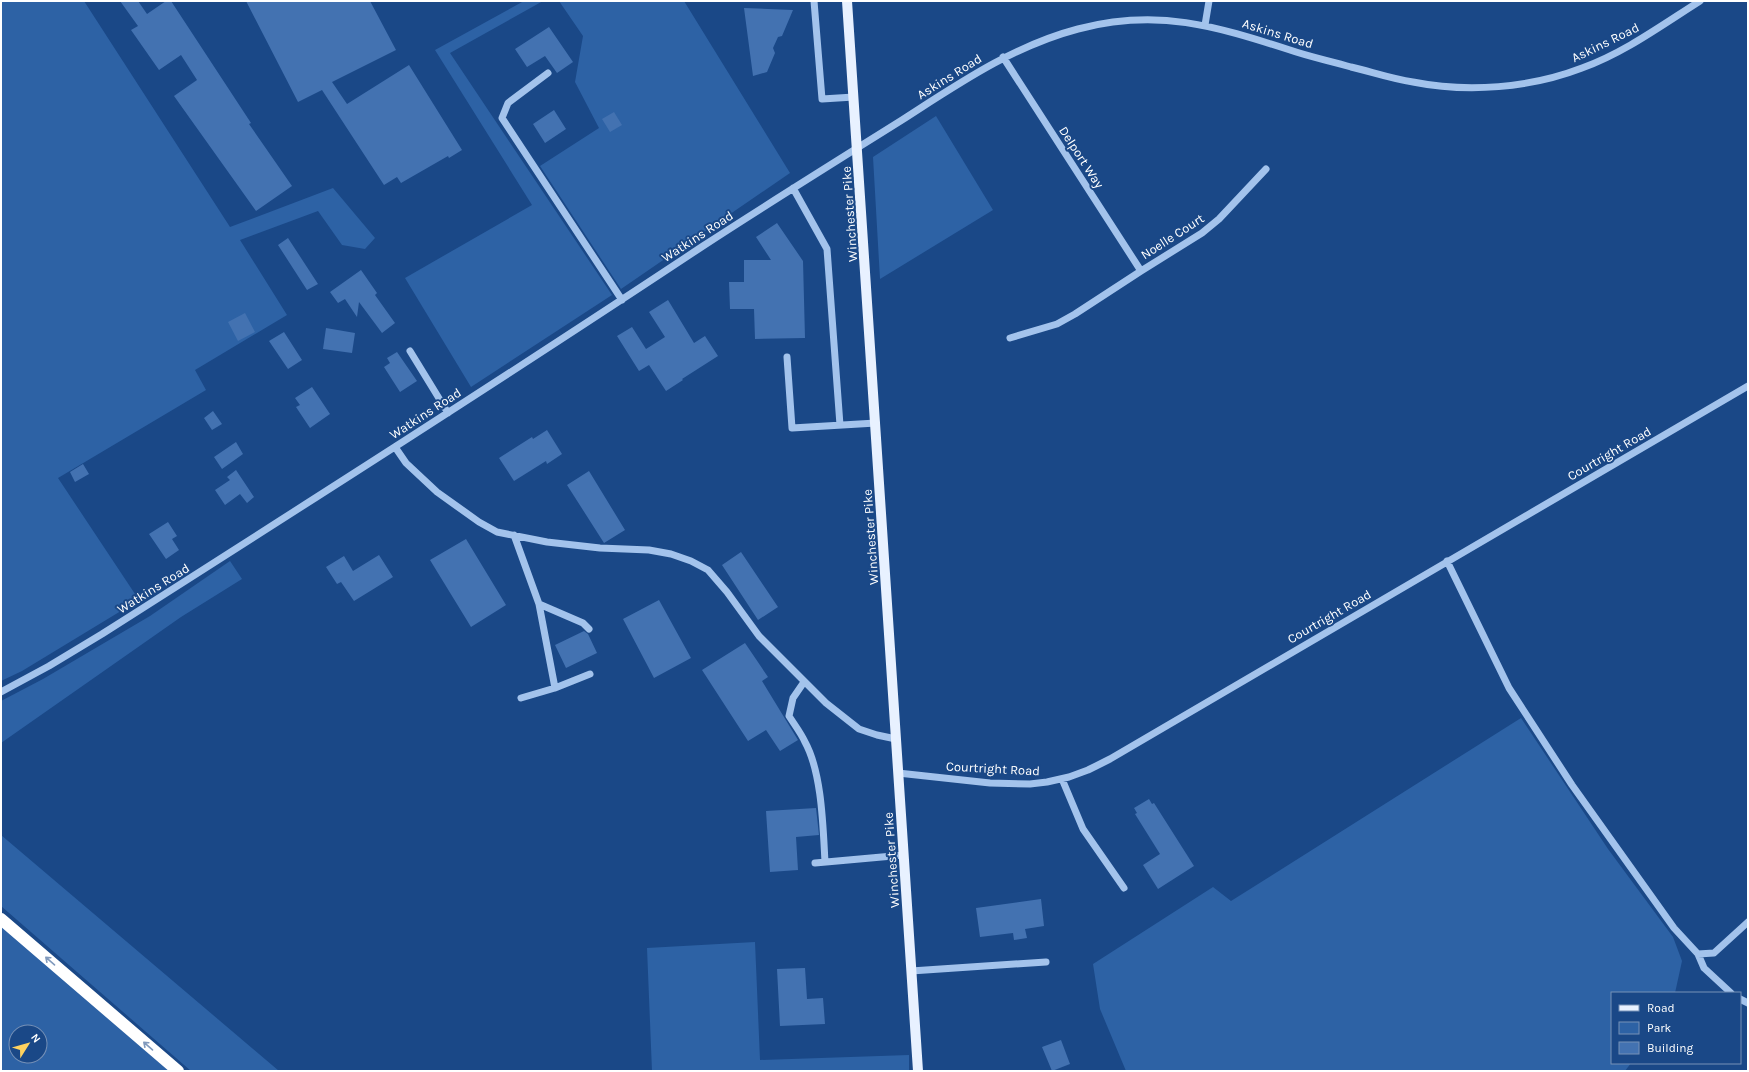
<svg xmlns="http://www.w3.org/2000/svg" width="1749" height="1072" font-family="Karla,sans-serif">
<rect width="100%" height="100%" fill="#1a4887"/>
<path fill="#2d62a5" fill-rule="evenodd" d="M1,1H84L230,227L333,188L375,238L365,249L342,245L318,211L240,240L287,315L195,370L206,390L58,478L139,600L22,671L1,681Z
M524,1H543L450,53L612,295L471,387L405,278L532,205L435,50Z
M559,1H684L790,173L621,289L540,166L599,128L575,82L583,36Z
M936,116L993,210L880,279L873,157Z
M230,561L242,579L181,617L1,743V701L43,679L150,616Z
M1521,718L1608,849L1673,937L1682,961L1675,993H1612V1063H1631L1625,1071H1126L1100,1009L1093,964L1213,887L1231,901Z
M1,835L279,1071H191L1,906Z
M1,925L169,1071H1ZM16,1032H40V1056H16Z
M755,942L760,1060L909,1055V1071H652L647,948Z"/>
<path fill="#4372b1" d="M120,1H138L147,14L166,1H171L251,123L249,124L292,186L256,211L174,96L197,80L181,55L159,70L131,30L138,26Z
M246,1H370L396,50L332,82L347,104L409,65L462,150L449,158L448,156L401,183L397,177L384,185L322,90L298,102Z
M744,8L793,10L782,36L778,37L773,48L775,53L767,72L753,76Z
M549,27L573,62L557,73L545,56L527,67L515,49Z
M554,110L566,129L545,143L533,124Z
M614,112L622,125L610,132L602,119Z
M777,223L803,261L805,338L755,339L754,309H730L729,282H744V260H771L756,237Z
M288,238L318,284L307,290L278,245Z
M361,270L377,293L375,295L395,323L382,333L359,302L357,317L345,299L338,303L330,292Z
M668,300L694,343L705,336L718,356L682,379L683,380L666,391L649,365L639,371L617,336L632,327L646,349L665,337L649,312Z
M245,313L255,332L238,341L228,322Z
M326,328L355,333L352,353L323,349Z
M284,332L302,360L288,369L269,341Z
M397,352L417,381L400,392L384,367L390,363L387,358Z
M312,387L330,414L310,428L296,407L300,405L295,398Z
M213,411L222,424L212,430L204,418Z
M547,430L562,454L547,464L546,461L514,481L499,458L532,437L533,439Z
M236,442L243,454L222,469L214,457Z
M83,464L89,474L75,482L70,472Z
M236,470L254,497L247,503L240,494L225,505L215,490L230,480L227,477Z
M589,471L625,530L604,543L567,485Z
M168,522L177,536L172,539L179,550L166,559L149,534Z
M466,539L506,605L471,627L430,560Z
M741,552L778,607L758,620L722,565Z
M379,555L393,577L354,601L341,582L337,584L326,567L344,556L353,571Z
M659,600L691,658L654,678L623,619Z
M584,631L588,634L597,653L566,668L555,645Z
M745,643L768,677L762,681L798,740L780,751L766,730L748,741L702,670Z
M1149,799L1152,804L1154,803L1194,866L1158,889L1143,865L1160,854L1135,814L1137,813L1134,808Z
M816,808L819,835L796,837L798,870L770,872L766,811Z
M1041,899L1044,926L1025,929L1027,938L1014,940L1013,933L980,937L976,908Z
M805,968L807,999L823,998L825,1024L780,1026L777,969Z
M1061,1040L1070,1064L1052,1071L1042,1047Z"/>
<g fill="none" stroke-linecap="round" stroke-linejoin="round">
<path stroke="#a3c3ec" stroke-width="7" d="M814,1L822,99L854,97
M1205,25L1209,1
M1003,57L1141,271
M548,73L508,103L502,118L622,300
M793,188L827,249L840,425
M1010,338L1057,324L1075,314L1141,271L1202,233L1219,219L1266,169
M410,351L448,413
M787,357L792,428L876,423
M395,447L406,463L437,492L479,522L497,532L547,542L600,548L649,550L671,554L691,561L708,570L727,592L759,636L826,703L859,729L877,735L896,739
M514,535L539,604L583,623L589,629
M1447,561L1509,688L1572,785L1674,928L1698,954L1714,953L1748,922
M539,604L555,688L590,674
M804,682L793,698L789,716C794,724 801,733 805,742C822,773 823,827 825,862
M1,692L49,666L102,634C303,506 504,378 703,246C769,203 835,162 902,120C958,84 1013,46 1078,29C1158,8 1215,26 1290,50C1310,57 1331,61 1351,67C1372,72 1392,79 1413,82C1468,93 1530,88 1582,68C1624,53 1662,25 1700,1
M521,698L555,688
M898,773L990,783L1030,784L1047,782L1069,777L1088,770L1110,759L1748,386
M1062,779L1083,829L1124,888
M815,863L904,855
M1698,954L1704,968L1731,993
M911,971L1046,962
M1740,999L1748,1003"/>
<path stroke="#e8f1ff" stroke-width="10" d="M847,1L918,1071"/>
<path stroke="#fff" stroke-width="12" d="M1,919L178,1071"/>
</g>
<defs><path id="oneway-shaft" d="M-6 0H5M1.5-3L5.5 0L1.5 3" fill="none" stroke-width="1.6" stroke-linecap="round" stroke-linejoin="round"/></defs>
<g stroke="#819abd">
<use href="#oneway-shaft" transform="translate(50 961) rotate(-139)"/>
<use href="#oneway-shaft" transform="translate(148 1046) rotate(-139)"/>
</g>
<g text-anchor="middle" stroke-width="4" stroke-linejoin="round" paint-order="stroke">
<g font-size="13" fill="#fff" stroke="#1a4887">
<text transform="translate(1278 33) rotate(17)" y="5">Askins Road</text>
<text transform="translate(1605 42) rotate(-26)" y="5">Askins Road</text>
<text transform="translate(949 76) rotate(-32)" y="5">Askins Road</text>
<text transform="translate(1082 157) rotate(57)" y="5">Delport Way</text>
<text transform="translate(849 214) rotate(-94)" y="5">Winchester Pike</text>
<text transform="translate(697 236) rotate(-33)" y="5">Watkins Road</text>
<text transform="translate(1172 236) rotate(-33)" y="5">Noelle Court</text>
<text transform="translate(425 413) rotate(-33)" y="5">Watkins Road</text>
<text transform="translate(1609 453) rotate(-30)" y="5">Courtright Road</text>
<text transform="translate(870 537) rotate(-94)" y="5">Winchester Pike</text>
<text transform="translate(153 588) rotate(-32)" y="5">Watkins Road</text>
<text transform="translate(1329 616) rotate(-30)" y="5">Courtright Road</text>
<text transform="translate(993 768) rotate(3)" y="5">Courtright Road</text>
<text transform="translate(891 860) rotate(-94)" y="5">Winchester Pike</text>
</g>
</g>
<rect width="1749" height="1072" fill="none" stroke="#ffffff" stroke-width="4"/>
<rect x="1611" y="992" width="130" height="72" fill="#1a4887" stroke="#7691b7"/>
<rect x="1619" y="1005" width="20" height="6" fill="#e8f1ff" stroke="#7691b7"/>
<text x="1647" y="1012" font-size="12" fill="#ffffff">Road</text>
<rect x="1619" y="1022" width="20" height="12" fill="#2d62a5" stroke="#7691b7"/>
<text x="1647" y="1032" font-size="12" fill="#ffffff">Park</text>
<rect x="1619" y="1042" width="20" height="12" fill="#4372b1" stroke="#7691b7"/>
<text x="1647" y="1052" font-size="12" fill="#ffffff">Building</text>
<g transform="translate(28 1044) rotate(53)"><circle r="19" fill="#1a4887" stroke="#7691b7"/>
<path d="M0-3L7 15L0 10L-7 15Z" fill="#fed25f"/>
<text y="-6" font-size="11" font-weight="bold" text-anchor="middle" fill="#ffffff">N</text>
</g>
</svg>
